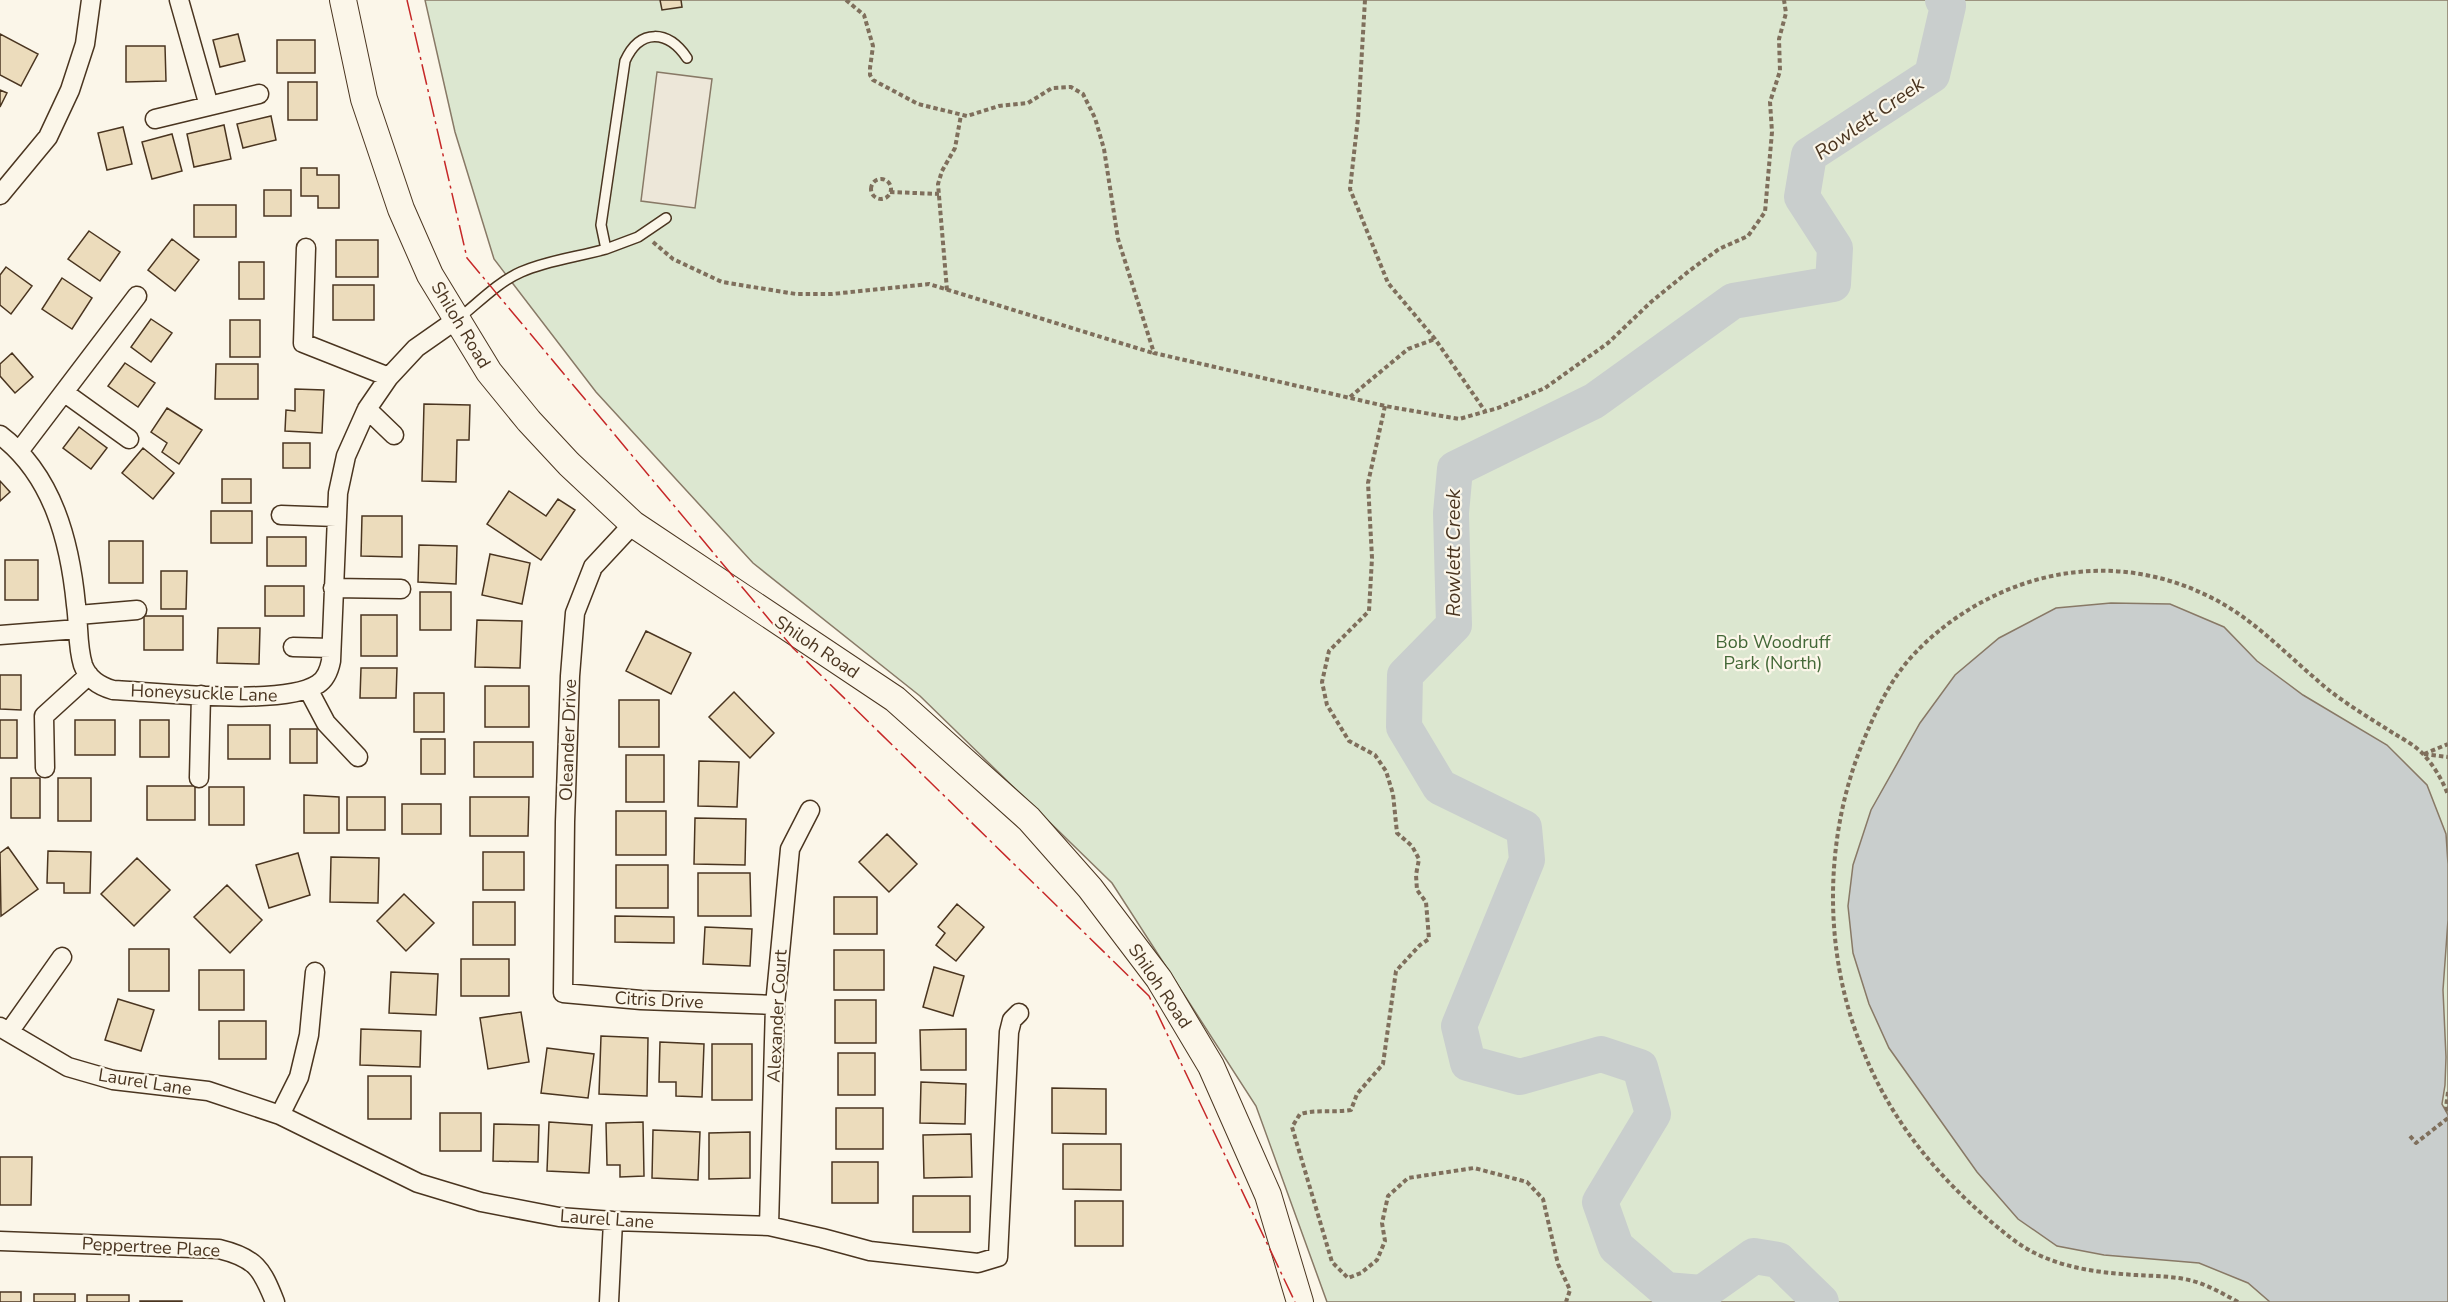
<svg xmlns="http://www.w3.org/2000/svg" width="2448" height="1302" font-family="'Nunito Sans',sans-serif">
<rect width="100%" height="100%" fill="#fbf6e9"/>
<path fill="#dce7d0" stroke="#887966" stroke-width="1.5" d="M425,0H2448V1302H1327L1256,1106L1112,883L920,696L753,563L596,392L494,259L455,132Z"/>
<path fill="#ede7d9" stroke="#887966" stroke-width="1.5" d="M657,72L712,79L695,208L641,201Z"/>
<path fill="#c9cecd" stroke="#887966" stroke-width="1.5" d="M2111,603L2170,604L2224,627L2257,661L2303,695L2387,745L2427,785L2446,834L2448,864V920L2443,990L2446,1057L2445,1085L2442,1104L2448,1115V1302H2270L2248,1283L2199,1263L2104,1255L2057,1246L2018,1219L1977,1172L1889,1048L1869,1004L1853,953L1848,906L1853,865L1871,810L1920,723L1955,675L1999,638L2056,608Z"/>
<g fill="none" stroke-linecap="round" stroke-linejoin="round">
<path stroke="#c9cecd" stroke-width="36" d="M1821,1302L1778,1260L1754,1256L1702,1293L1666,1290L1616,1247L1600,1202L1653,1114L1640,1067L1601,1054L1520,1077L1468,1063L1459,1026L1527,860L1524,828L1440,787L1404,727L1405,675L1454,625L1451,513L1455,469L1594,401L1733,301L1833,284L1835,248L1802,197L1809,155L1932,75L1948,6L1943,0"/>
</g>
<path fill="#ecdcbc" stroke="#4a3520" stroke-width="1.5" d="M660,0H681L682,7L662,10Z
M0,34L38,54L21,86L0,75Z
M238,34L245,61L220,67L213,40Z
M277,40H315V73H277Z
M126,46H165L166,81L126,82Z
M288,82H317V120H288Z
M0,90L7,93L0,107Z
M271,116L276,140L243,148L237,124Z
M224,125L231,159L194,167L187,134Z
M123,127L132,164L107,170L98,133Z
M172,134L182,171L152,179L142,142Z
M301,168H317V175H339V208H318V196H301Z
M264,190H291V216H264Z
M194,205H236V237H194Z
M89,231L120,252L100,281L68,259Z
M172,239L199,260L175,291L148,270Z
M336,240H378V277H336Z
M239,262H264V299H239Z
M6,267L32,286L11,314L0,305V275Z
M62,278L92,298L72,329L42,309Z
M333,285H374V320H333Z
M151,319L172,333L151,362L131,347Z
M230,320H260V357H230Z
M12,353L33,377L15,393L0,376V364Z
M125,363L155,383L138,407L108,386Z
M216,364H258V399H215Z
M295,389L324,390L322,433L285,431L286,410L295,411Z
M424,404L470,405L469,440H457L456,482L422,481Z
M167,408L202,430L179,464L162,452L167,443L151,432Z
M79,427L107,448L91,469L63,448Z
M283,443H310V468H283Z
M143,448L174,473L153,499L122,473Z
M222,479H251V503H222Z
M0,481L10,492L0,501Z
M509,491L546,516L558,499L575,510L541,560L487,524Z
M211,511H252V543H211Z
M362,516H402V557L361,556Z
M267,537H306V566H267Z
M109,541H143V583H109Z
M419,545L457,546L456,584L418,582Z
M490,554L530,563L522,604L482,595Z
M5,560H38V600H5Z
M161,571H187L186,609H161Z
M265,586H304V616H265Z
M420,592H451V630H420Z
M361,615H397V656H361Z
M144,616H183V650H144Z
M477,620L522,621L520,668L475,667Z
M218,628H260L259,664L217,663Z
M646,631L691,653L671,694L626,671Z
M361,668H397L396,698H360Z
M0,675H21V710L0,709Z
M485,686H529V727H485Z
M734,692L774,733L750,758L709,717Z
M414,693H444V732H414Z
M619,700H659V747H619Z
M0,720H17V758H0Z
M75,720H115V755H75Z
M140,720H169V757H140Z
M228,725H270V759H228Z
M290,729H317V763H290Z
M421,739H445V774H421Z
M474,742H533V777H474Z
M626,755H664V802H626Z
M699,761L739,762L737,807L698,806Z
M11,778H40V818H11Z
M58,778H91V821H58Z
M147,786H195V820H147Z
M209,787H244V825H209Z
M304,795L339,797V833H304Z
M347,797H385V830H347Z
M470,797H529L528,836H470Z
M402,804H441V834H402Z
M616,811H666V855H616Z
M695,818L746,819L745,865L694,864Z
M887,834L917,864L889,892L859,862Z
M8,847L38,889L1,916L0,853Z
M48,851L91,852L90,893H64V883H47Z
M483,852H524V890H483Z
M298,853L310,895L269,908L256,865Z
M331,857L379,858L378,903L330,902Z
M137,858L170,890L134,926L101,894Z
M616,865H668V908H616Z
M698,873H750L751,916H698Z
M227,885L262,920L230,953L194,917Z
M404,894L434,923L406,951L377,921Z
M834,897H877V934H834Z
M473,902H515V945H473Z
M957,904L984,927L956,961L936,945L945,933L938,927Z
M615,916L674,917V943L615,942Z
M705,927L752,929L750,966L703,964Z
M129,949H169V991H129Z
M834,950H884V990H834Z
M461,959H509V996H461Z
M934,967L964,976L953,1016L923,1007Z
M199,970H244V1010H199Z
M391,972L438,974L436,1015L389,1013Z
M118,999L154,1010L141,1051L105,1040Z
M835,1000H876V1043H835Z
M521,1012L529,1062L488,1069L480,1018Z
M219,1021H266V1059H219Z
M361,1029L421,1031L420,1067L360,1065Z
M966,1029V1070H921L920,1030Z
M601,1036L648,1038L647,1096L599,1094Z
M660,1042L704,1044L702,1097L676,1096V1082H659Z
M712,1044H752V1100H712Z
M547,1048L594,1054L588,1098L541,1093Z
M838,1053H875V1095H838Z
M368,1076H411V1119H368Z
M921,1082L966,1084L965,1124L920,1123Z
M1052,1088L1106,1089V1134L1052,1133Z
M836,1108H883V1149H836Z
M440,1113H481V1151H440Z
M549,1122L592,1125L589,1173L547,1171Z
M643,1122L644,1176L620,1177V1165H607L606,1123Z
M494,1124L539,1125L538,1162L493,1161Z
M653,1130L700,1132L698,1180L652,1178Z
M750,1132V1178L709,1179V1133Z
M971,1134L972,1177L924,1178L923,1135Z
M1063,1144H1121V1190L1063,1189Z
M0,1157H32L31,1205H0Z
M832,1162H878V1203H832Z
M913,1196H970V1232H913Z
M1075,1201H1123V1246H1075Z
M0,1292H21V1302H0Z
M34,1294H75V1302H34Z
M87,1295H129V1302H87Z
M140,1301H182V1302H140Z"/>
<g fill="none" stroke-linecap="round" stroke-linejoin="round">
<g stroke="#4a3520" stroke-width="12">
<path id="lane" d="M666,218L638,237L606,249L601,225L625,61C640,28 668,30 687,58
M458,319C478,303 498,282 521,272C548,260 578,257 606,249"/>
</g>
<g stroke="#4a3520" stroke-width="21">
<path id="street" d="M209,106L259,94
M155,119L209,106L179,0
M0,195L48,137L70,90L85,44L91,0
M306,248L303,343L389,377
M65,393L129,439
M367,409L394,435
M0,435C53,475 70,542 76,605C79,625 77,646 83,665C88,679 99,686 113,690C158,692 283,707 318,684C326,679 329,671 331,661L338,493L346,456L367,409L389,377L416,348L456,320
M20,450L137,296
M281,515L336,517
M633,524L593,567L575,613L570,676L565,822L563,993L641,1000L775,1005
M333,588L401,589
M78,615L137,610
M0,635L78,629
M293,647L331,648
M308,689L326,723L358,757
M45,768L44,716L89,675
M199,778L201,695
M0,1027L68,1067L113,1080L208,1091L280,1115L418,1183L481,1202L559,1217L613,1221L769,1226L822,1238L870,1251L978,1263L998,1257L1009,1032L1012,1020L1019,1013
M9,1032L62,957
M280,1115L299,1077L309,1035L315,972
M769,1226L775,1005L790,849L810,810
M0,1241L219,1249C256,1258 262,1269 275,1302
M609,1302L613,1221"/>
</g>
<g stroke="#4a3520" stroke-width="28">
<path id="secondary" d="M343,0L364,99L401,209L430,275L489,372L529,421L569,464L633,524L895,699L1029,819L1090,888L1159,979L1211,1066L1268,1195L1300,1302"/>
</g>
<path stroke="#7f6f5c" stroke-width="4" stroke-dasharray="4.5 3" stroke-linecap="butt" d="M846,0L864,15L873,46L870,68V75L873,80L918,104L967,116L999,106L1028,103L1052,88L1071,87L1083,94L1095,118L1104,149L1118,239L1154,353L1385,406L1459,419L1498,408L1545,388L1608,343L1651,302L1689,271L1719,249L1748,236L1765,212L1772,132L1770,102L1780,71L1779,39L1786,13L1784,0
M1365,0L1358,118L1350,189L1388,283L1435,339L1485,411
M871 189a10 10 0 1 1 20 0a10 10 0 1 1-20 0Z
M890,192L939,194
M653,242L673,259L722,282L796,294H832L929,284L1153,353
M947,290L938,184L942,171L955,148L961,115
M1350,397L1408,349L1435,339
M1385,406L1368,483L1372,558L1369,611L1329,651L1322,682L1327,705L1349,741L1375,755L1386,771L1393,794L1397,833L1412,846L1419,859L1416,875L1417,890L1426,902L1429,939L1420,945L1396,971L1383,1064L1357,1094L1351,1110C1333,1113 1317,1109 1300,1114L1292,1127L1332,1262L1348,1278L1361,1273L1377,1260L1385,1241L1382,1223L1388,1196L1408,1178L1474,1168L1527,1182L1543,1199L1558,1264L1570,1290L1566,1302
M2424,754L2448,744
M2424,754L2448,757
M2448,1092L2446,1107L2448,1112
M2410,1136L2416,1143L2448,1118
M2238,1302C2222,1293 2206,1284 2189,1280C2171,1276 2153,1276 2135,1275C2090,1272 2047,1266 2011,1238C1947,1188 1895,1129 1864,1053C1822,954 1823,836 1865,737C1878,706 1893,675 1917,651C1945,622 1981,599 2020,585C2085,562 2153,567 2214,599C2253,619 2284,652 2317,680C2340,701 2367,716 2393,733C2403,739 2416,746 2424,755C2434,766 2443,781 2448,795"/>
<use href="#lane" stroke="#fbf6e9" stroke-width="9"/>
<use href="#street" stroke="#fbf6e9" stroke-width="18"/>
<use href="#secondary" stroke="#fbf6e9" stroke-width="26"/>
<path stroke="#c62828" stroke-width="1.5" stroke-dasharray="21 4.5 3 4.5" stroke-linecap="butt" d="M407,0L467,258L793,648L1149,996L1295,1302"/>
</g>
<g text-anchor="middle" stroke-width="4.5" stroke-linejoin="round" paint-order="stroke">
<g font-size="18" fill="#4a3520" stroke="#fbf6e9">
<text transform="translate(461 325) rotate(59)" y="6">Shiloh Road</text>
<text transform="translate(817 647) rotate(34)" y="6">Shiloh Road</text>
<text transform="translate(204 693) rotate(2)" y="6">Honeysuckle Lane</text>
<text transform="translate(568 740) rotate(-88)" y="6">Oleander Drive</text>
<text transform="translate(1160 986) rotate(56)" y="6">Shiloh Road</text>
<text transform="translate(659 1000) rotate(3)" y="6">Citris Drive</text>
<text transform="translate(777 1016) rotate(-87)" y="6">Alexander Court</text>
<text transform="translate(145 1082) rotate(9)" y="6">Laurel Lane</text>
<text transform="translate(607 1219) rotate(4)" y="6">Laurel Lane</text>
<text transform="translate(151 1247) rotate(3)" y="6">Peppertree Place</text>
</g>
<g font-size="18" fill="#436837" stroke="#fbf6e9">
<text x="1773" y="648">Bob Woodruff<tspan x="1773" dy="21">Park (North)</tspan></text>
</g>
<g font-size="20" font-style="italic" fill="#4a3520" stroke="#fbf6e9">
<text transform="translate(1869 118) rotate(-35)" y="7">Rowlett Creek</text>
<text transform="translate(1453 553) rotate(-90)" y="7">Rowlett Creek</text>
</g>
</g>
</svg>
